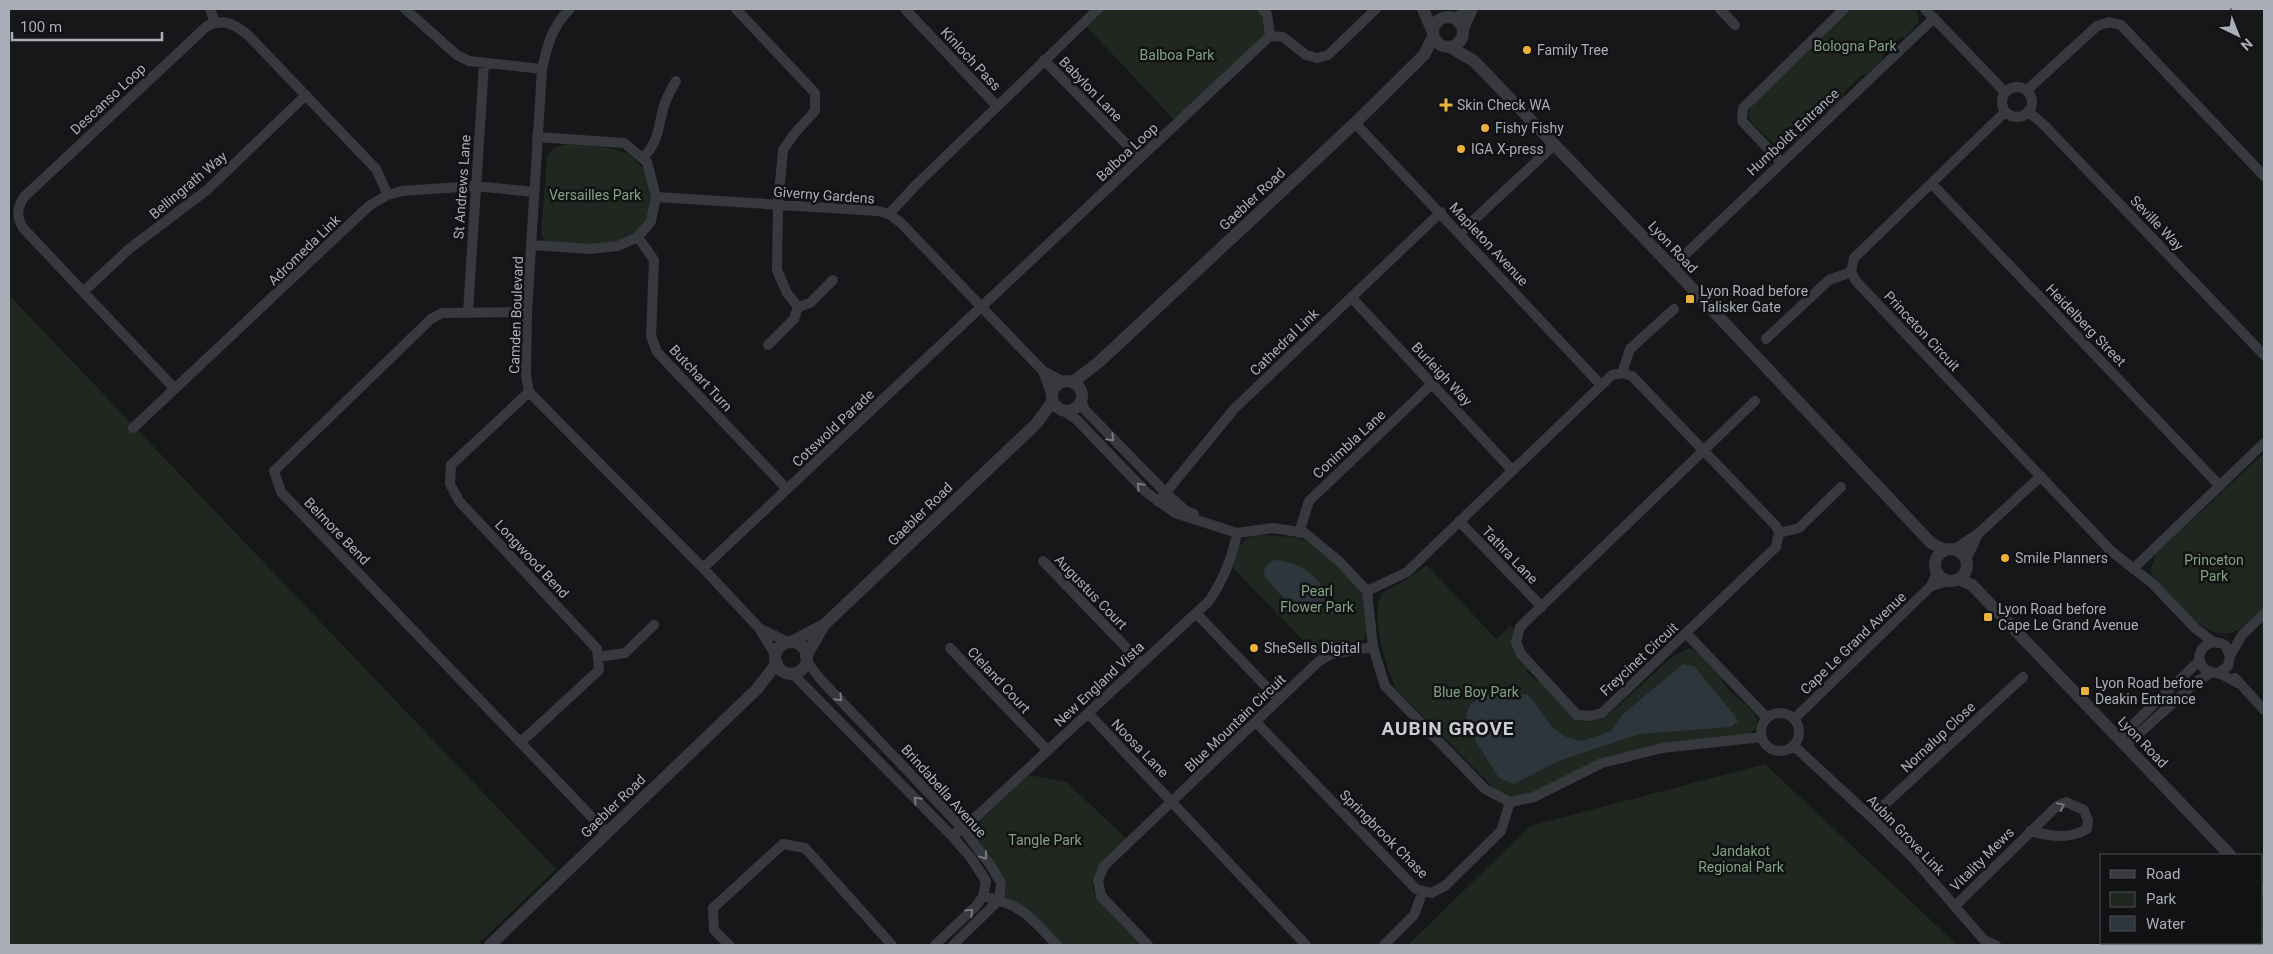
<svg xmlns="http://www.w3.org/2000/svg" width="2273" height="954" font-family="Roboto,sans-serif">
<rect width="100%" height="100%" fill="#171719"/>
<path fill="#1f2720" d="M1104,9H1255L1263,17L1265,34L1175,121L1086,26Z
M1851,9H1917L1919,21L1905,38L1901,37L1883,54V59L1867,74L1862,75L1843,93V98L1827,112L1822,111L1802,130L1803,135C1796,142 1790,147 1779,148L1752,123L1748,114L1752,106Z
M568,144C588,146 614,145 631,156C650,169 658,202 647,222C641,232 626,239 616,243C603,247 566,244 551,244L545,241L541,234L547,156L554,147Z
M9,295L556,869L477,945H9Z
M2264,453V607C2255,616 2246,627 2234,632C2204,643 2171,596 2152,576L2151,569L2156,554Z
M1258,535C1276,536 1298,535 1314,545C1329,554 1355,578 1362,594C1365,602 1365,611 1366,620C1367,631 1367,636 1359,644L1319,657L1233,568C1238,550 1238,539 1258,535Z
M1427,565L1496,639L1510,626L1514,630C1510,646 1516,654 1527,666V672L1537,681H1542L1578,719L1588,722L1606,717L1672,657L1689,648L1698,652L1721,677L1722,681C1726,686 1730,692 1735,696C1747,704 1772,725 1746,735L1611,755L1539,791L1514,797L1495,789L1396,689C1387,671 1367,608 1384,592C1390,587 1398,585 1405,581C1412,576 1420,570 1427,565Z
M1765,764L1957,945H1408L1530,826Z
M1029,775L1066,782L1126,838C1109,856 1082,872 1097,898L1143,945H1060L1002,898L976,839L975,829L982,819Z
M2262,923L2264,926V945H2137L2142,943H2262Z"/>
<path fill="#2d363d" d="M1275,560C1299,562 1315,573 1327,594L1323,603C1318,606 1312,610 1305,610C1292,610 1272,586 1264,575C1264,566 1267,563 1275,560Z
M1683,664L1694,666L1736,717L1738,721L1731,727L1639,734L1556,762L1514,784L1499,778L1466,726C1462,689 1505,692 1529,695L1553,728L1566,737L1582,741L1612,731L1622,715Z"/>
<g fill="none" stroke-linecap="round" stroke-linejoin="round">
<path stroke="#38393e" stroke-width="10" d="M210,9L215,22
M405,9L457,55L469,61L542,69
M570,9C552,26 547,46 542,69L527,312L526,376L529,392L703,568L759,628L776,656
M736,9L815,93V111L794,134L783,150L778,205L777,270L787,293L798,307
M905,9L997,106
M1720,9L1735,25
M1925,9L2005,92
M1454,19L1469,9
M1463,31L1473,9
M1270,36L1283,37L1306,55L1317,58L1328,55L1376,9
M1044,60L1140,158
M2002 102a15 15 0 1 1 30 0a15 15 0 1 1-30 0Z
M2027,90L2097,26L2109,22L2121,25L2264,176
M2028,111L2045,126L2264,355
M2005,112L1854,258L1851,272L1856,281L2111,551L2152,583L2195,628L2213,642
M1355,123L1601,385
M643,158C661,139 657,126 665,103C668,95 672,88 676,81
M1782,163L1742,121L1743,108L1844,9
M1932,184L2220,486
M656,197L878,211L889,214L901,223L1043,371L1062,381
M889,214L916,185L1098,9
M1460,233L1555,144
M638,237L654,260L651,336L657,352L787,489
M532,245L590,249L618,246L638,237L651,221L656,197L647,162L624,143L537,137
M1672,267L1934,18
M83,292L129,249L207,190L306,95
M1351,297L1512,470
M798,307L810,303L833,280
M468,312L484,64
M527,312L442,313L431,319L274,471L281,492L607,833
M1766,339L1829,280L1851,272
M768,345L794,319L798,307
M1043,371L1052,396
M1622,373L1630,349L1674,309
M174,388L23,228C16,216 17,208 24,197L207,26C224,18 234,24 248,35L376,169L388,195
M1081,400L1085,410L1166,493L1186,511L1194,514
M1064,411L1077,420L1146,492L1175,513L1237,533L1273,528L1305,533L1339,561L1367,591L1373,647L1385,686L1485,789L1510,802
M133,428L370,205L388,195L402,191L475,186L534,192
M1158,502L1234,409L1441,212
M1459,521L1542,607
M1299,533L1309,501L1432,384
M1779,533L1799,528L1841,487
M1955,549L1979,533L2041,476
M1966,560L1978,534
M1043,561L1141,663
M703,568L1270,36L1267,14L1262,9
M2133,569L2264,443
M1931,586L1949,581
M1367,591L1407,572L1612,375L1622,373L1632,376L1776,526L1779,533L1776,547L1602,713L1591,716L1577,715L1521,654L1516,642L1520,627L1755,401
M1196,613L1279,700
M759,628L788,642
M1687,634L1767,718
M950,648L1048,751
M2230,656L2242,635L2264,614
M598,657L625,653L654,625
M807,662L822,681L963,829L991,866L1001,883L999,900L953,945
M792,673L951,835L971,858L986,881L983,896L976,906L935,945
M2218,673L2228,666L2230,656L2225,645C2207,635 2190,656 2205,669C2210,673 2215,672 2220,674C2226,676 2232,680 2238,683
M2235,678L2264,710
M1088,713L1306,945
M1761 732a19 19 0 1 1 38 0a19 19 0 1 1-38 0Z
M1794,719L1931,586L1937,572
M1256,722L1416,889L1431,893L1445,886L1501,831L1510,802
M2119,738L2200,660
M521,742L599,670L597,649L459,501L450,484L451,465L529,392
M1793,745L1871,817L1913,858L1984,940L1996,945
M2125,746L2196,682L2212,672
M1510,802L1534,797L1602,763L1662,748L1762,737
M1871,817L2023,677
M951,835L963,829L1209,601C1224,579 1232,559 1237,533
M983,896C1024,906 1029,916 1057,945
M1955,906L2057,806L2066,802L2084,810L2088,820L2087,829C2068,840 2050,836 2030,831
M729,945L714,930L713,908L783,844L805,848L892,945
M1148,945L1101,896L1098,880L1104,866L1318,662L1331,654L1373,647
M1384,945L1414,915L1423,891
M2117,945L2126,943"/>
<path stroke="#38393e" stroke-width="12" d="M1423,9L1433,32
M1433 32a15 15 0 1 1 30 0a15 15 0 1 1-30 0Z
M1450,47L1474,61L1672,267L1931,543L1945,550
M1052 396a15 15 0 1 1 30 0a15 15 0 1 1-30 0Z
M1073,382L1099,362L1355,123L1424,55L1433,37
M1935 565a16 16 0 1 1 32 0a16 16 0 1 1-32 0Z
M1958,579L1972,585L2230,855
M791,642L824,625L1036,424L1053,401
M775 658a16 16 0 1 1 32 0a16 16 0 1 1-32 0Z
M806,656L824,625
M2262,889L2264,891
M490,945L757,689L777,663"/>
</g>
<defs><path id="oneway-chevron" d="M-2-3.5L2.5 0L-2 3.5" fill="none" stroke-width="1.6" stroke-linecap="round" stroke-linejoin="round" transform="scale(1.25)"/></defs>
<g stroke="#777982">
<use href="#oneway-chevron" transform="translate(1111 438) rotate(45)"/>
<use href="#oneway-chevron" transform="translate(1140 486) rotate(-133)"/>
<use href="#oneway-chevron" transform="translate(839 698) rotate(46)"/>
<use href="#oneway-chevron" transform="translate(917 800) rotate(-134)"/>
<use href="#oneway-chevron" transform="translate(2061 806) rotate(-26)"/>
<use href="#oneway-chevron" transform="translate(984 856) rotate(53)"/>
<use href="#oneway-chevron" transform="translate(970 912) rotate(-44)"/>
</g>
<g fill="#edb23c" stroke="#121214" stroke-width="2">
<circle cx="1527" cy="50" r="5"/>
<path d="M1443.5 97.5h5v5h5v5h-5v5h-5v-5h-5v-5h5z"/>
<circle cx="1485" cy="128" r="5"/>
<circle cx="1461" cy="149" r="5"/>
<rect x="1685" y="294" width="10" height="10" rx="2.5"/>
<circle cx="2005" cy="558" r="5"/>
<rect x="1983" y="612" width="10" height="10" rx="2.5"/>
<circle cx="1254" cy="648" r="5"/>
<rect x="2080" y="686" width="10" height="10" rx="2.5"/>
</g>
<g text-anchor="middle" stroke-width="5" stroke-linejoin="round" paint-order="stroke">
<g font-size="14" fill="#81a384" stroke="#121214">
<text x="1855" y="51">Bologna Park</text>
<text x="1177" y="60">Balboa Park</text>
<text x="595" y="200">Versailles Park</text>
<text x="2214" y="565">Princeton<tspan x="2214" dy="16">Park</tspan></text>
<text x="1317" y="596">Pearl<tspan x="1317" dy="16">Flower Park</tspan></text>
<text x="1476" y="697">Blue Boy Park</text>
<text x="1045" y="845">Tangle Park</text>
<text x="1741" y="856">Jandakot<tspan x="1741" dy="16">Regional Park</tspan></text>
</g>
<g font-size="14" fill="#aaaeb9" stroke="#121214" text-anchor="start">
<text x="1537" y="55">Family Tree</text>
<text x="1457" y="110">Skin Check WA</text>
<text x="1495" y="133">Fishy Fishy</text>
<text x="1471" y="154">IGA X-press</text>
<text x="1700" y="296">Lyon Road before<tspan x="1700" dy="16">Talisker Gate</tspan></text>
<text x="2015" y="563">Smile Planners</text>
<text x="1998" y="614">Lyon Road before<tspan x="1998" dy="16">Cape Le Grand Avenue</tspan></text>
<text x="1264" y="653">SheSells Digital</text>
<text x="2095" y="688">Lyon Road before<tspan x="2095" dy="16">Deakin Entrance</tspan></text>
</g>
<g font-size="14" fill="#aaaeb9" stroke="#121214">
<text transform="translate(971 59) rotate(47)" y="5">Kinloch Pass</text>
<text transform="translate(1091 89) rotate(46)" y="5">Babylon Lane</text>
<text transform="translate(108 99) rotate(-43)" y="5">Descanso Loop</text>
<text transform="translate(1793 132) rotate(-43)" y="5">Humboldt Entrance</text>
<text transform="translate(1127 152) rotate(-43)" y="5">Balboa Loop</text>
<text transform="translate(188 185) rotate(-40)" y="5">Bellingrath Way</text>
<text transform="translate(462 187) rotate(-86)" y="5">St Andrews Lane</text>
<text transform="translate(824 195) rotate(4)" y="5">Giverny Gardens</text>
<text transform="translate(1252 199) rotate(-43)" y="5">Gaebler Road</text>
<text transform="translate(2157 223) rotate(46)" y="5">Seville Way</text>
<text transform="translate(1489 244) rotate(47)" y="5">Mapleton Avenue</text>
<text transform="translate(1673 247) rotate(47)" y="5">Lyon Road</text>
<text transform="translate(304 250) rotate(-44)" y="5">Adromeda Link</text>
<text transform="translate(516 315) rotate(-88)" y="5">Camden Boulevard</text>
<text transform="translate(2086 325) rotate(46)" y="5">Heidelberg Street</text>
<text transform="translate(1922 331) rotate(47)" y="5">Princeton Circuit</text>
<text transform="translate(1284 342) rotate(-44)" y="5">Cathedral Link</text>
<text transform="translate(1442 374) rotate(47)" y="5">Burleigh Way</text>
<text transform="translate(701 378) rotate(47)" y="5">Butchart Turn</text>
<text transform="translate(833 428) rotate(-43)" y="5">Cotswold Parade</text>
<text transform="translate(1349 444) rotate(-43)" y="5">Conimbla Lane</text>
<text transform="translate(920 514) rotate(-44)" y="5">Gaebler Road</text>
<text transform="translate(337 531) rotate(46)" y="5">Belmore Bend</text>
<text transform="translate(1510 555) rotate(46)" y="5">Tathra Lane</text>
<text transform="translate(532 559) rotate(47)" y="5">Longwood Bend</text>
<text transform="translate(1091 592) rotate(46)" y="5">Augustus Court</text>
<text transform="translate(1853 643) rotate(-44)" y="5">Cape Le Grand Avenue</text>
<text transform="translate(1639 659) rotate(-43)" y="5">Freycinet Circuit</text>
<text transform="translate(999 680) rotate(47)" y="5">Cleland Court</text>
<text transform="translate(1099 684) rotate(-43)" y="5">New England Vista</text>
<text transform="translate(1235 723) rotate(-44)" y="5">Blue Mountain Circuit</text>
<text transform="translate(1938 737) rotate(-43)" y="5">Nornalup Close</text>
<text transform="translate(2143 742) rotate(46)" y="5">Lyon Road</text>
<text transform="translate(1140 748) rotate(46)" y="5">Noosa Lane</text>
<text transform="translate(944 791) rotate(48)" y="5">Brindabella Avenue</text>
<text transform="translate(613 806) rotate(-44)" y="5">Gaebler Road</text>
<text transform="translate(1384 834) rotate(45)" y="5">Springbrook Chase</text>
<text transform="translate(1906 835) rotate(46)" y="5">Aubin Grove Link</text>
<text transform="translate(1982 859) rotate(-45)" y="5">Vitality Mews</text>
</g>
<g font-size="19" font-weight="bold" letter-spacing="1" fill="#cbcdd5" stroke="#121214">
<text x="1448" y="735">AUBIN GROVE</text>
</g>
</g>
<rect width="2273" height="954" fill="none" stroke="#aaaeb9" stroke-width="20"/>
<rect x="2100" y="854" width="162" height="90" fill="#121214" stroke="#4f5056"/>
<rect x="2110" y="870" width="25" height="8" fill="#38393e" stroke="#4f5056"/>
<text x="2146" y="879" font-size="15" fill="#aaaeb9">Road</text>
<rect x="2110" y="892" width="25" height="15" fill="#1f2720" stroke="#4f5056"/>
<text x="2146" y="904" font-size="15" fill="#aaaeb9">Park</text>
<rect x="2110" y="916" width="25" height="15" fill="#2d363d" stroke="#4f5056"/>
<text x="2146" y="929" font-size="15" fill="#aaaeb9">Water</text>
<g transform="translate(2238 35) rotate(137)" stroke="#121214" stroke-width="4" paint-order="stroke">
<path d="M0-4L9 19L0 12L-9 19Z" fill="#aaaeb9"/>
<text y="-8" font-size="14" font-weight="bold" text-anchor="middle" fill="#aaaeb9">N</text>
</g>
<path d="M12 32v8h150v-8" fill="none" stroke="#aaaeb9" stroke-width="2.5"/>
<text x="20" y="32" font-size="15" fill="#aaaeb9" stroke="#121214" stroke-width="4" paint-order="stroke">100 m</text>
</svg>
